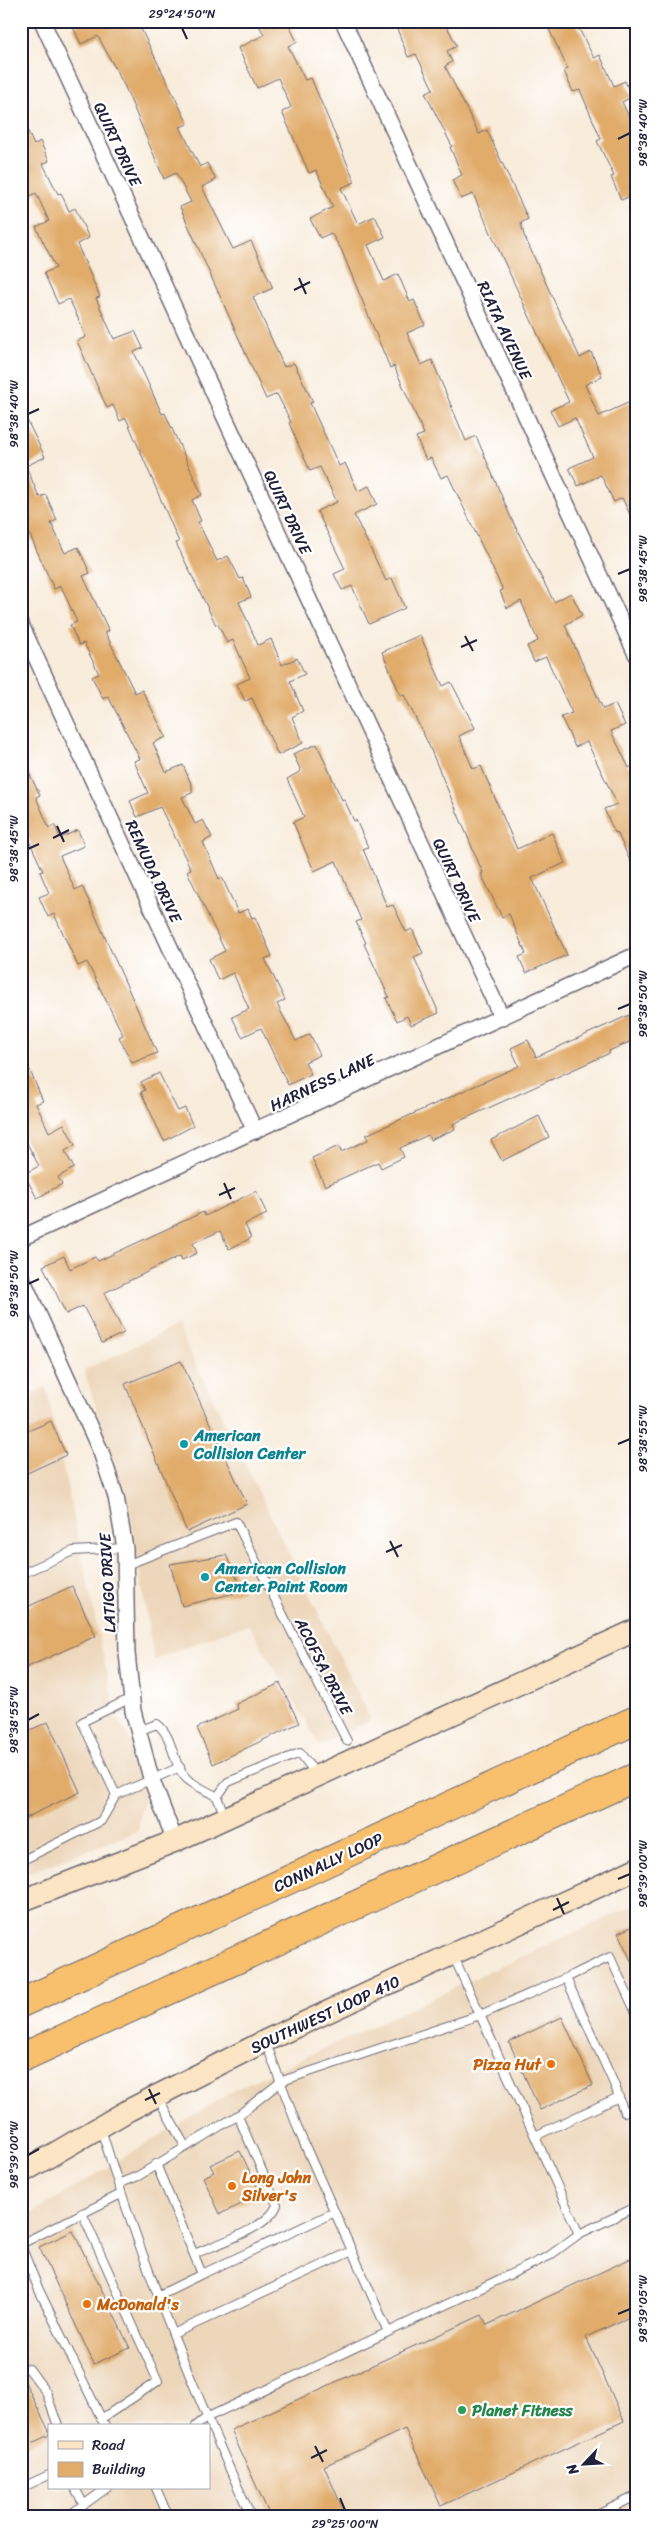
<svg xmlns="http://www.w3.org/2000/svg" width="657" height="2537" font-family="Sriracha,sans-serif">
<rect width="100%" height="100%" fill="#fff"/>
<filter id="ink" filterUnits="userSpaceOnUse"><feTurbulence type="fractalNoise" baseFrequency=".02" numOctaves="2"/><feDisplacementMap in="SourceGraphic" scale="10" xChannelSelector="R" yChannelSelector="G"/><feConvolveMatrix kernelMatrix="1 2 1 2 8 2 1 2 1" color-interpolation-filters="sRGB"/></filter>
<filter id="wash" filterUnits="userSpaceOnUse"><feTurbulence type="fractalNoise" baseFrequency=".0096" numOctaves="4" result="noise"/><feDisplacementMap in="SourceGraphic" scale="20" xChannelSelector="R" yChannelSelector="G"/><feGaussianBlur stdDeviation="1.12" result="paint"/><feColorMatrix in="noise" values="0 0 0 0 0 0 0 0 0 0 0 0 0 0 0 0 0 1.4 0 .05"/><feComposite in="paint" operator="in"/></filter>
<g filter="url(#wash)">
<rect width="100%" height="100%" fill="#f8ecdb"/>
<path fill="#edd7bb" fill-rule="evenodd" d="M177,1326L371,1720L320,1746L249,1625L216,1635L154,1660L130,1514L84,1370Z
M46,1387L116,1716L148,1767L138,1831L21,1876V1399Z
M636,1904V2516H21V2220L236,2089ZM49,2426H209V2488H49Z"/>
<g id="blocks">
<path fill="#e1ab69" d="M85,21H137L188,124L180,127L200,167L207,163L216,180L202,187L233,249L251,241L273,288L253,297L284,367L294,363L313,402L310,403L339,466L345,463L358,491L369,486L377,504L354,515L386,581L392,578L405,608L369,624L352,586L342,590L334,574L345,569L317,511L337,502L320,467L310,471L289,423L291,422L277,394L266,399L180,207L191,202L176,173L164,179L125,87L98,36L81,44L73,27Z
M257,21H287L297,42L288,46L305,80L311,78L355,182L341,188L358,224L375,216L385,237L368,245L384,281L398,274L410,302L414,300L425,325L407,333L421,365L432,360L466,441L476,436L511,518L554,602L571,593L582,615L565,625L603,709L615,704L625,725L611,731L629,768L636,764V874L617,832L615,833L604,809L617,804L587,742L575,747L561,717L572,713L546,657L534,662L527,646L538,641L521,601L507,608L500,591L503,590L448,475L441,478L431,458L426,460L416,437L424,434L394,366L390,368L341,249L331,233L320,238L310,219L333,207L316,170L309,173L282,112L291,107L278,78L257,88L238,48L264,35Z
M394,21H444L457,46L447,51L452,62L445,66L479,134L487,130L528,219L521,223L524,235L580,358L591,352L602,376L585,385L599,416L630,402L636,414V527L622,498L614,502L601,475L578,486L569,468L593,457L575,418L558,426L550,410L569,402L473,194L461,199L452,180L462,175L450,147L452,146L425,93L433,89L416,54L408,57Z
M545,21H575L594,58L600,55L614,86L625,81L632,97L622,102L636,131V194L621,200L611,177L614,176L597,141L601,139L580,90L573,92L564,71L568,69Z
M21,116L34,145L40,141L49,161L43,164L58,194L61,193L69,211L75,208L89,238L77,244L100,297L96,298L114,339L135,331L143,348L134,352L162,414L165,413L202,495L192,500L201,521L198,522L217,561L228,556L240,579L243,578L251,597L239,602L258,645L271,639L282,665L297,658L305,674L290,681L303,711L292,717L303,743L278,755L252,698L245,701L237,684L250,678L233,640L227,643L218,624L216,625L176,543L179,542L126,418L120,421L113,405L107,408L77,341L86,337L74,309L69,299L58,304L44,273L56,268L36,227L49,221L36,193L28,197L21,185Z
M21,408L45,457L26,466L39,497L46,495L57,520L51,523L65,553L78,547L90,573L83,576L109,631L105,632L135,693L142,690L166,737L153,743L166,772L183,765L192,786V793L182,797L195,824L203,820L212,837L203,842L219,879L222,877L238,913L248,909L252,918L255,917L272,956L265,959L285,1000L277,1004L296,1041L310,1034L320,1055L305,1062L311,1074L288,1085L261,1028L242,1037L232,1017L249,1009L233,973L218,980L209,959L225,951L187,871L191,869L160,807L137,817L130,801L148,793L134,761L140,759L108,696L103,699L92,677L99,674L84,643L79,645L70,625L77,622L61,586L54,589L29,533L21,536Z
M420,635L443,686L451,682L475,728L459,736L473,769L481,766L517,849L552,833L565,863L532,878L567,955L526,973L519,957L526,954L509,914L502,917L481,874L483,873L427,741L404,695L401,696L382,652Z
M317,744L342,800L344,799L354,821L356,820L368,847L363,849L387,907L393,905L406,932L412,929L423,953L414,957L439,1013L411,1025L407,1016L397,1021L386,998L389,997L364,944L366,943L356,922L361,920L336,861L314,871L293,822L304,817L287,779L301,771L293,754Z
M21,757L40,795L36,797L49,828L55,825L60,838L78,830L84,846L60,856L75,890L82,886L157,1053L132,1063L119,1037L123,1035L87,962L78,966L54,914L48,917L39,897L49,893L40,872L43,871L21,823Z
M636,1012V1039L609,1051L610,1053L453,1124L455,1129L430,1140L428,1135L400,1148L404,1157L381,1168L378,1162L325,1186L312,1158L339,1146L341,1152L368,1140L366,1135L519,1066L511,1048L528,1040L536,1057Z
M21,1050L43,1101L36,1104L49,1132L64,1124L75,1145L65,1151L74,1168L58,1177L62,1184L37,1198L24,1174L39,1166L21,1132Z
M159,1073L178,1111L185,1108L193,1126L164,1141L141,1092L145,1090L141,1082Z
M539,1116L549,1137L502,1161L491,1140Z
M256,1191L267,1214L245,1224L251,1238L229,1249L220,1231L193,1243L197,1253L182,1260L180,1256L104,1293L124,1333L102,1343L83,1306L66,1314L43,1266L64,1256L70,1269L95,1257L98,1261L203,1212L205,1216Z
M181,1361L247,1504L187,1532L125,1384Z
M51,1421L66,1455L21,1476V1434Z
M226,1555L243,1591L182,1606L170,1564Z
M72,1586L96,1636L21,1670V1610Z
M280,1683L299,1723L213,1764L197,1728L238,1709L236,1704Z
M48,1722L80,1792L21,1820V1734Z
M636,1925V1971L618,1933Z
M562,2017L593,2085L540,2110L509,2042Z
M240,2151L261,2195L220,2214L203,2177L214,2172L210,2165Z
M73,2231L130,2348L94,2364L39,2247Z
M636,2256V2314L586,2337L624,2421L441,2506L405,2429L324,2466L346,2516H270L231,2430L482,2315L487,2325Z
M21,2374L49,2431V2435L21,2448Z"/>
</g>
</g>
<g filter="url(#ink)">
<use href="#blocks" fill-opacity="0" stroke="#6d6973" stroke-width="1"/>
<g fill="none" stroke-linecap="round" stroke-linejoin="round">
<g stroke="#6d6973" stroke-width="10">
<path id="service" d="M126,1565L236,1522L347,1741
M21,1574L73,1551L125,1548
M138,1731L157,1724C175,1738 171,1764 187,1779C195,1786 208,1791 217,1797
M116,1795L180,1767
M225,1816L217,1797L228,1782L300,1753L316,1774
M21,1861L101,1821L116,1795L82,1722L131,1698
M453,1955L579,2234
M566,1978L610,1957L636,2013
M266,2043L300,2134L388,2332
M158,2098L185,2146
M101,2129C141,2261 193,2390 251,2516
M535,2136L619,2097
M156,2164L202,2274L335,2212
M118,2184L138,2176L240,2114L282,2081L480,2015L566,1978L615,2086L624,2112L636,2107
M82,2213L158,2381L101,2419
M21,2244L121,2194
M21,2246L39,2290L105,2426
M194,2254C217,2244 269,2228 277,2205L238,2116
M159,2295L202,2274
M173,2334L352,2251
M21,2368L29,2369L46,2392L58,2426
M196,2426L206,2418L549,2256L579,2234L636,2207
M21,2488L49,2475
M75,2488L84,2505
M156,2488L168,2516
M68,2516L107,2488
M595,2516L636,2496"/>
</g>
<g stroke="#6d6973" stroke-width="18">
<path id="minor" d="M42,21L502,1018
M343,21L636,654
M21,625L255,1131
M21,1238L636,955
M21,1276L101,1452L116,1497L125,1548L127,1653L133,1711L151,1778L175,1841"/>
</g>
<g stroke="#6d6973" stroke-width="24">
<path id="secondary" d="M21,1901L175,1841L636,1630
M21,2173L129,2110L265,2041L636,1869"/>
</g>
<g stroke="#6d6973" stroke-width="30">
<path id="motorway" d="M21,2003L636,1720
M21,2058L636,1777"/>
</g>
<use href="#service" stroke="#fff" stroke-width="8"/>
<use href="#minor" stroke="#fff" stroke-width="15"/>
<use href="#secondary" stroke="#fce5c4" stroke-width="21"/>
<use href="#motorway" stroke="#f8bf6c" stroke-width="28"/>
</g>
</g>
<path fill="none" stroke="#22223b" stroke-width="2" d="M182,28L187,39M618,139L630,133M299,278L306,294M294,290L310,282M28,414L39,409M618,574L630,569M465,636L473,651M461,647L477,640M57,826L64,842M53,838L69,830M28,849L39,844M618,1009L630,1004M224,1183L231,1199M219,1195L235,1188M28,1284L39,1279M618,1444L630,1439M390,1541L398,1557M386,1552L402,1545M28,1720L39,1714M618,1879L630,1874M557,1898L564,1914M553,1910L569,1902M149,2089L156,2104M145,2100L160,2093M28,2155L39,2149M618,2314L630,2309M315,2446L323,2462M311,2458L327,2450M340,2498L345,2510"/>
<g fill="#0f9aa8" stroke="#fff" stroke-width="2">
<circle cx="184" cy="1444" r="5"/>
<circle cx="205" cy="1577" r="5"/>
</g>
<g fill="#e8710a" stroke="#fff" stroke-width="2">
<circle cx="551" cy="2064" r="5"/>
<circle cx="232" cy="2186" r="5"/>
<circle cx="87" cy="2304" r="5"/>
</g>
<circle fill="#2e9e5b" stroke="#fff" stroke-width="2" cx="462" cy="2410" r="5"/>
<g text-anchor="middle" stroke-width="4.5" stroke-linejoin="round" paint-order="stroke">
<g font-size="16" fill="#22223b" stroke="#fff">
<text transform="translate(118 144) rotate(65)" y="6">QUIRT DRIVE</text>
<text transform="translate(505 330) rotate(65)" y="6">RIATA AVENUE</text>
<text transform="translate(288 512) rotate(65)" y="6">QUIRT DRIVE</text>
<text transform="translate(154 871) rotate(65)" y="6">REMUDA DRIVE</text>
<text transform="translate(457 880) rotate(65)" y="6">QUIRT DRIVE</text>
<text transform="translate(322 1082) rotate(-25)" y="6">HARNESS LANE</text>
<text transform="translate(107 1583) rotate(-93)" y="6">LATIGO DRIVE</text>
<text transform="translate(324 1666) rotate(63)" y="6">ACOFSA DRIVE</text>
<text transform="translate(328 1862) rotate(-25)" y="6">CONNALLY LOOP</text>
<text transform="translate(325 2014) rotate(-25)" y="6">SOUTHWEST LOOP 410</text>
</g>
<g font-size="16" font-weight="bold" fill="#0d838f" stroke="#fff" text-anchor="start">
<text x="194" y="1441">American<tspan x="194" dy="18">Collision Center</tspan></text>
<text x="215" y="1574">American Collision<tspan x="215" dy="18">Center Paint Room</tspan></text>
</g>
<g font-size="16" font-weight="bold" fill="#c56008" stroke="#fff" text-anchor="start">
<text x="541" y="2070" text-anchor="end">Pizza Hut</text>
<text x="242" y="2183">Long John<tspan x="242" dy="18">Silver's</tspan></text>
<text x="97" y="2310">McDonald's</text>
</g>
<g font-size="16" font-weight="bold" fill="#27864d" stroke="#fff" text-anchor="start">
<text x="472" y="2416">Planet Fitness</text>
</g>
</g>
<rect width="657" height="2537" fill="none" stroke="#fff" stroke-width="55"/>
<rect x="48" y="2424" width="162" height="65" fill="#ffffff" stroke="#a7a7b1"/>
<rect x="58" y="2441" width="25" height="8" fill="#fce5c4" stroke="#a7a7b1"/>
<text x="92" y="2450" font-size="15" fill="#22223b">Road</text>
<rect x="58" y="2462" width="25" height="15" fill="#e1ab69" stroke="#a7a7b1"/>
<text x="92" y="2474" font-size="15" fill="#22223b">Building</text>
<g transform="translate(584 2464) rotate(245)" stroke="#ffffff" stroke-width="4" paint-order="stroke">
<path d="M0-4L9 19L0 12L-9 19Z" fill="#22223b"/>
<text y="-8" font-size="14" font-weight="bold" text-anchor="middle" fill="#22223b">N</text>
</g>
<rect x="28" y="28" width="602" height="2482" fill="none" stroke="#22223b" stroke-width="2"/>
<g font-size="12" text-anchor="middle" fill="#22223b">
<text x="182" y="18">29°24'50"N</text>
<text transform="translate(643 133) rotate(-90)" y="4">98°38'40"W</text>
<text transform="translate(14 414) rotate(-90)" y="4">98°38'40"W</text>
<text transform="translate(643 569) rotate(-90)" y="4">98°38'45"W</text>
<text transform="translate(14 849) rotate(-90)" y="4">98°38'45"W</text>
<text transform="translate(643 1004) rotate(-90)" y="4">98°38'50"W</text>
<text transform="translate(14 1284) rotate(-90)" y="4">98°38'50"W</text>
<text transform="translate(643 1439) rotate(-90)" y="4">98°38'55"W</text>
<text transform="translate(14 1720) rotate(-90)" y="4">98°38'55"W</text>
<text transform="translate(643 1874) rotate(-90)" y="4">98°39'00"W</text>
<text transform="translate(14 2155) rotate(-90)" y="4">98°39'00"W</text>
<text transform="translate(643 2309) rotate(-90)" y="4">98°39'05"W</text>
<text x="345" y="2528">29°25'00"N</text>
</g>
</svg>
